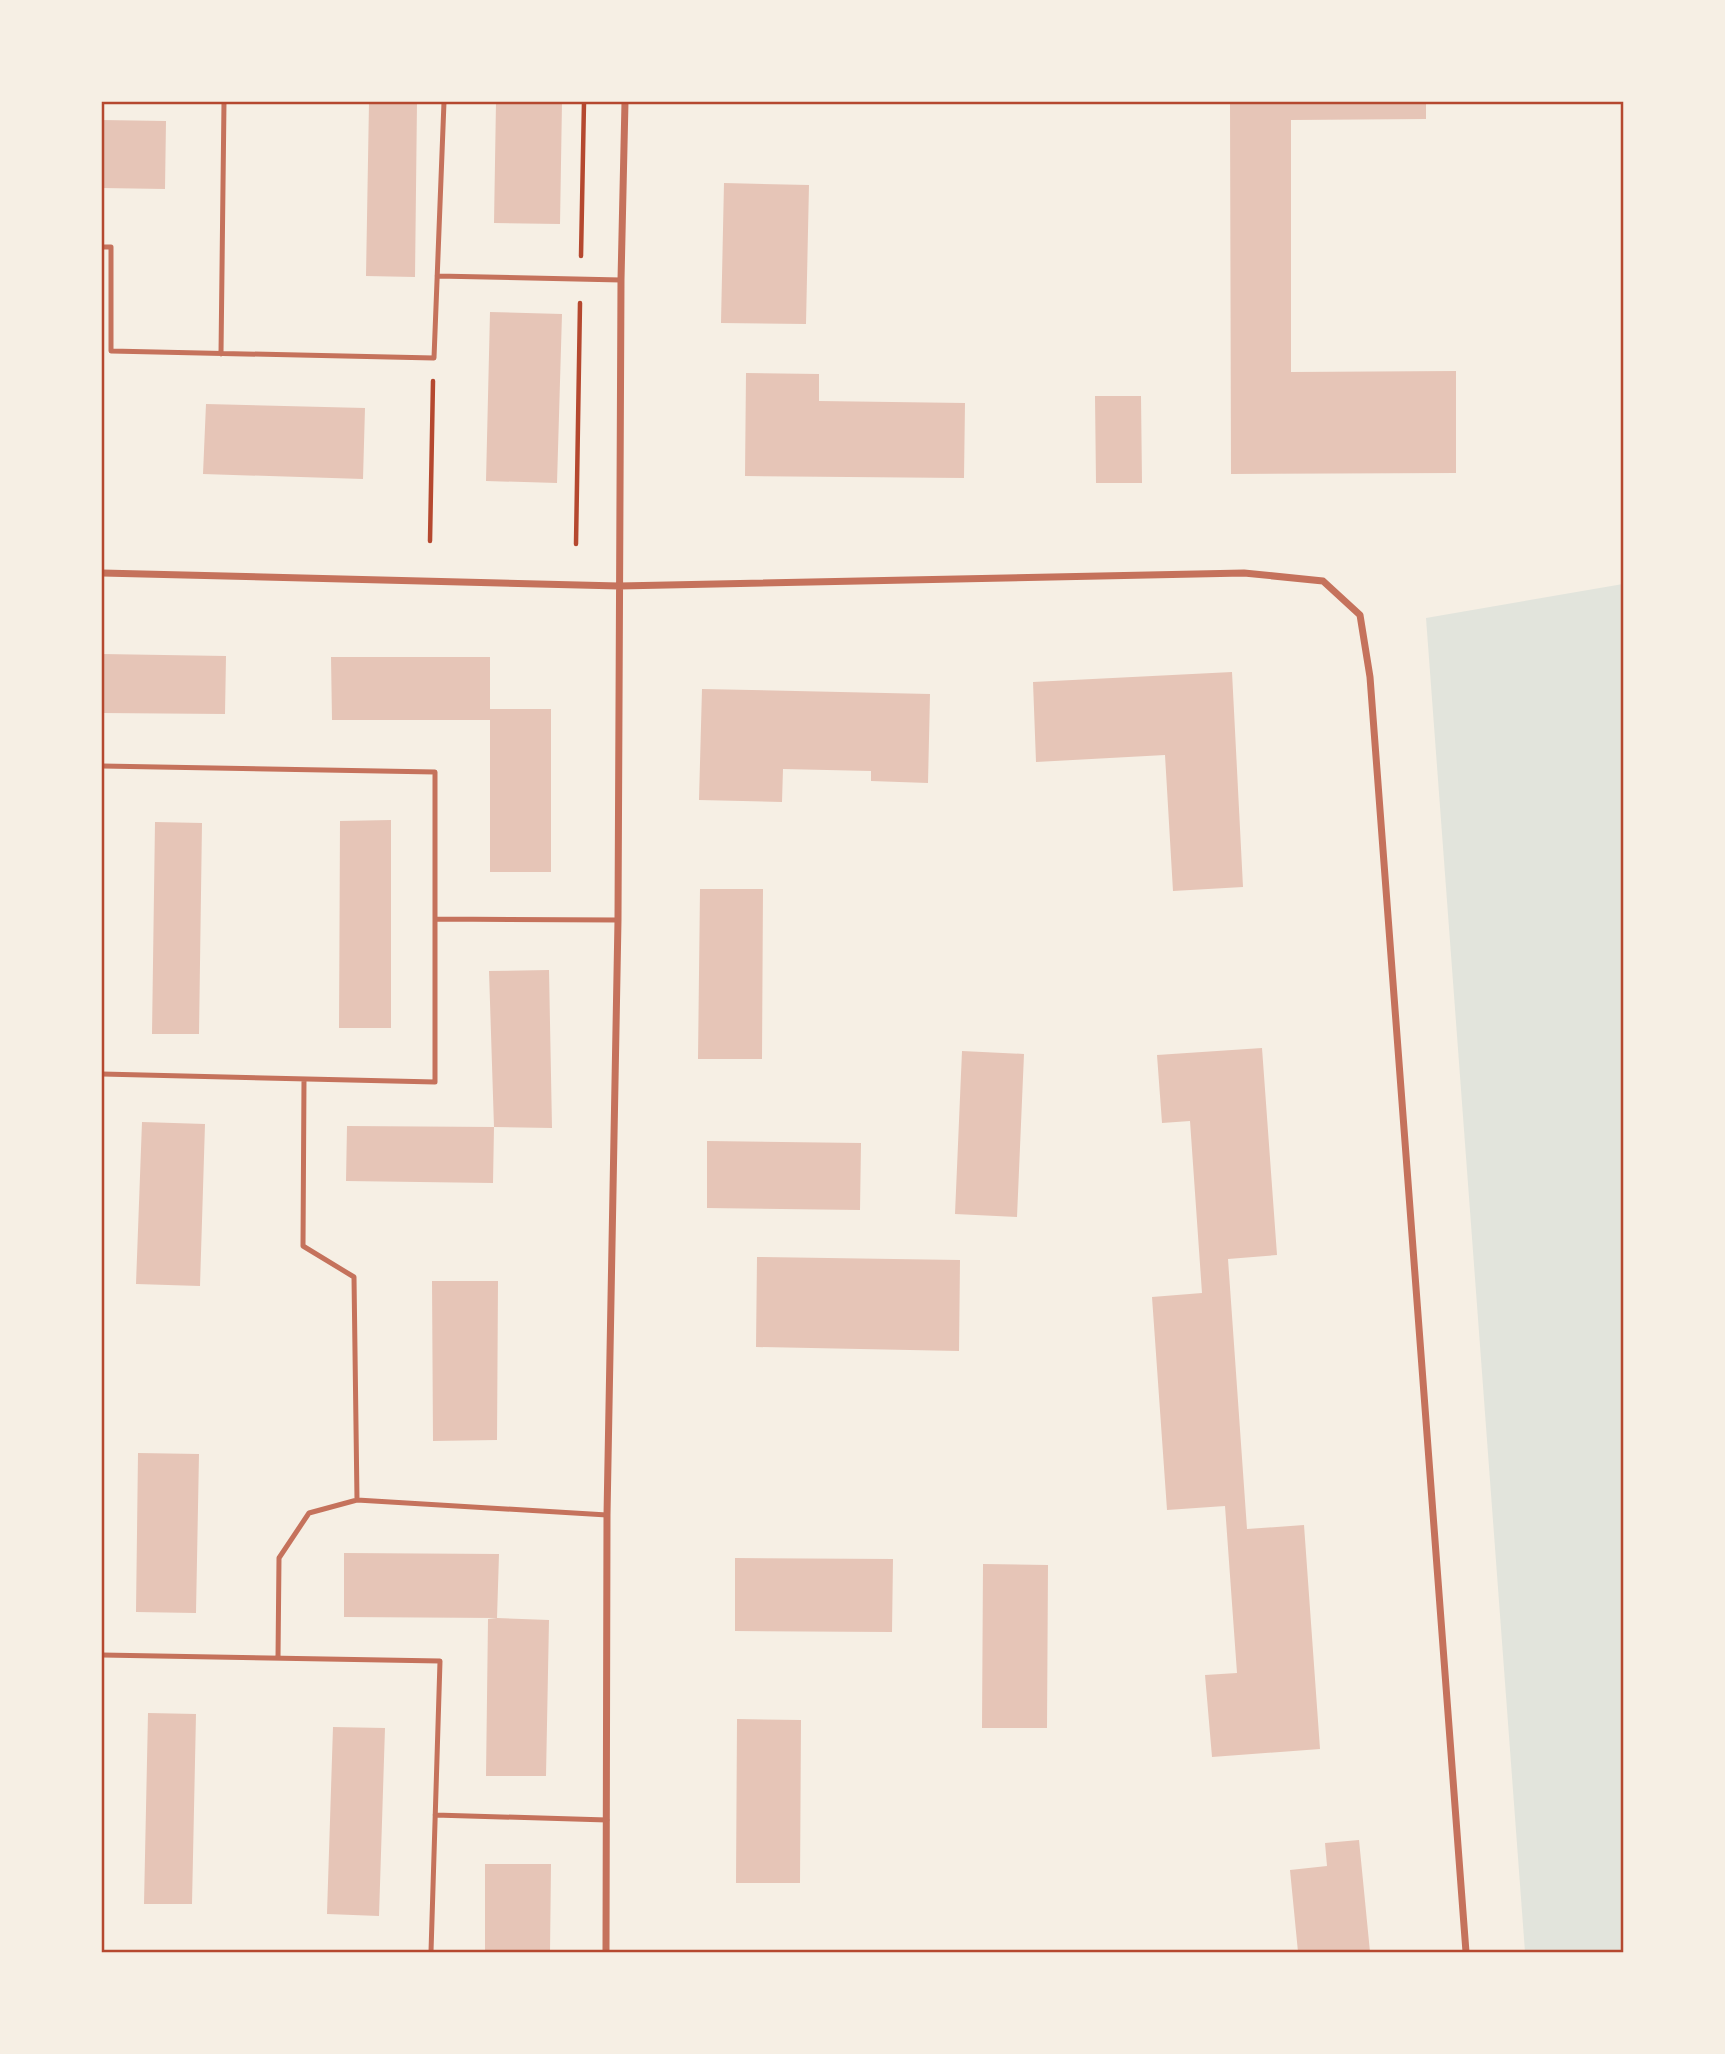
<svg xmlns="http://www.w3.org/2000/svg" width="1725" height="2054" font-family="Ubuntu,sans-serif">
<rect width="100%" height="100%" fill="#f6efe4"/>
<path fill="#e2e4dc" d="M1623,584V1952H1525L1426,618Z"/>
<path fill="#e6c5b7" d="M369,102H417L415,277L366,276Z
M496,102H562L560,224L494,223Z
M1230,102H1426V119L1291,120V372L1456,371V473L1231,474Z
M102,120L166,121L165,189L102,188Z
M724,183L809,185L806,324L721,323Z
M490,312L562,314L557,483L486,481Z
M746,373L819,374V401L965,403L964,478L745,476Z
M1095,396H1141L1142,483H1096Z
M206,404L365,408L363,479L203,474Z
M102,654L226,656L225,714L102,713Z
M331,657H490V709H551V872H490V720H332Z
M1232,672L1243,887L1173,891L1165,755L1036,762L1033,682Z
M702,689L930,694L928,783L871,781V771L783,769L782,802L699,800Z
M391,820V1028H339L340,821Z
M155,822L202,823L199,1034H152Z
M700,889H763L762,1059H698Z
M549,970L552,1128L494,1127L493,1183L346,1181L347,1126L494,1127L489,971Z
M1262,1048L1277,1255L1228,1259L1247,1529L1304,1525L1320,1749L1212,1757L1205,1675L1237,1673L1225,1506L1167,1510L1152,1297L1202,1293L1190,1121L1162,1123L1157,1055Z
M962,1051L1024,1054L1017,1217L955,1214Z
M142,1122L205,1124L200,1286L136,1284Z
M707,1141L861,1143L860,1210L707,1208Z
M757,1257L960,1260L959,1351L756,1347Z
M432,1281H498L497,1440L433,1441Z
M138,1453L199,1454L196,1613L136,1612Z
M344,1553L499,1554L497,1618L344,1617Z
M735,1558L893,1559L892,1632L735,1631Z
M983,1564L1048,1565L1047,1728H982Z
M497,1618L549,1620L546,1776H486L488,1619Z
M148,1713L196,1714L192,1904H144Z
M737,1719L801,1720L800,1883H736Z
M333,1727L385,1728L379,1916L327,1914Z
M1359,1840L1370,1952H1298L1290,1870L1327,1866L1325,1843Z
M485,1864H551L550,1952H485Z"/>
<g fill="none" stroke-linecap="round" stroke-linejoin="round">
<path stroke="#b5482f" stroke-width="4.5" d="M581,256L584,102
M430,541L433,381
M576,544L580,303"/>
<path stroke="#c5725c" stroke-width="5" d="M102,247H111V351L434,358L444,102
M437,276L621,280
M221,354L224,102
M102,766L435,772V1082L102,1074
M435,919L618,920
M304,1079L303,1246L354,1277L357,1500L607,1515
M102,1655L440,1661L431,1952
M278,1658L279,1558L309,1513L357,1500
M435,1815L607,1820"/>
<path stroke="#c5725c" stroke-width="7" d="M102,573L619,586L1244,573L1323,581L1360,615L1370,677L1466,1952
M606,1952L607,1515L618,920L621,280L625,102"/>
</g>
<rect width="1725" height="2054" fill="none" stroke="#f6efe4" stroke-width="206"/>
<rect x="103" y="103" width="1519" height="1848" fill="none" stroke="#b5482f" stroke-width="2.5"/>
</svg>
